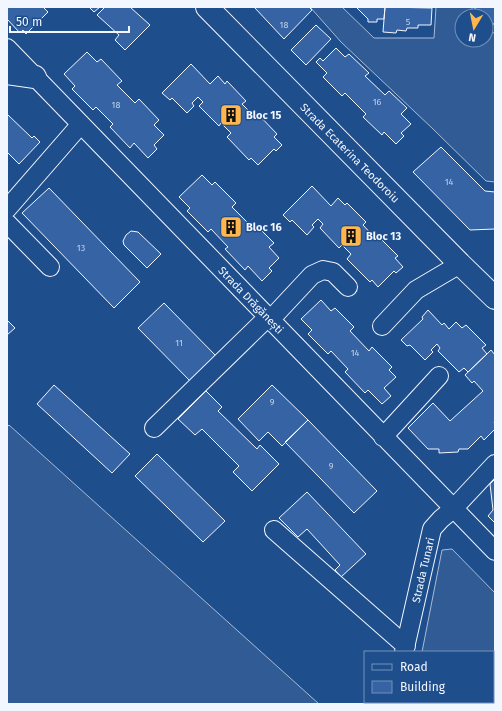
<svg xmlns="http://www.w3.org/2000/svg" width="502" height="711" font-family="'Fira Sans',sans-serif">
<rect width="100%" height="100%" fill="#1f4e8c"/>
<path fill="#305b95" stroke="#a8bbd7" d="M310,7H342L374,38H434L436,7H472V16H462V40H486V32L495,33V182L486,181L433,129L341,42Z
M9,425L319,704H7V427Z
M452,549L495,593V660H493V652H422L442,550Z
M412,702H462V704H411Z"/>
<path fill="#3563a3" stroke="#f2f6ff" d="M7,7H43L48,12L26,34L23,30L20,33L7,19Z
M89,7H100L94,12Z
M105,7H130L150,25L125,50L115,40L119,35L97,15Z
M254,7H309L312,10L284,39Z
M356,7H385L384,19H377V22H368V19Z
M385,7L432,8L431,25H418V28H407L406,31L397,30L396,33L383,32Z
M475,7H495V24H486V16H475Z
M316,25L331,39L306,65L291,50Z
M336,48L345,57L349,54L369,73L365,76L385,95L389,91L407,108L401,114L411,124L401,133L404,136L396,144L384,132L382,135L363,117L366,114L345,93L342,96L323,77L327,73L316,62L320,58L323,61Z
M87,52L97,62L101,59L122,81L117,85L135,103L139,99L159,120L154,125L164,135L154,145L157,149L148,158L134,143L130,148L110,127L113,124L96,107L93,110L72,89L75,86L64,74Z
M191,64L210,84L218,76L225,84L227,81L246,101L242,104L254,116L257,113L277,134L274,137L282,145L276,151L274,149L258,165L251,158L249,160L227,137L231,133L221,123L219,126L199,106L203,102L198,97L192,103L194,106L187,113L172,98L170,100L162,93Z
M7,114L32,138L34,136L40,142L19,164L7,152Z
M441,147L485,191L495,192V229L470,230L413,172Z
M202,175L212,185L215,182L236,203L232,207L250,225L253,222L274,243L269,247L279,258L269,268L272,271L262,281L248,266L245,270L225,249L228,247L211,229L208,232L187,211L190,208L179,197Z
M312,186L331,206L338,198L345,205L347,203L366,222L363,225L375,238L377,235L398,256L395,258L403,267L396,273L394,271L378,287L372,280L370,282L347,259L351,254L342,245L339,248L320,228L323,224L318,219L312,225L314,227L307,235L292,220L290,222L283,215Z
M49,188L140,282L114,308L22,213Z
M131,231L138,232L161,254L147,268L124,245L123,241L126,235Z
M321,300L331,311L335,308L354,327L350,331L369,351L372,347L392,367L389,370L396,377L384,388L391,396L382,404L368,390L365,393L345,372L348,369L331,351L328,354L308,334L312,330L301,319Z
M164,303L219,359L193,384L138,328Z
M428,310L442,325L444,323L449,329L456,322L462,328L466,325L486,345L482,348L487,354L468,372L464,368L459,372L438,351L440,348L437,344L431,350L433,352L425,360L410,345L407,346L401,340L423,319L422,317Z
M7,320L15,328L7,335Z
M491,350L495,355V421L494,422L495,424V429L484,440L481,436L468,449H459L458,452L439,453V449H428L408,428L433,403L450,421L483,391L474,381L472,383L465,375Z
M54,385L130,454L112,473L37,404Z
M272,385L308,420L282,446L268,432L259,441L238,419Z
M206,391L222,407L218,411L257,449L260,445L279,464L252,491L233,472L239,466L202,429L195,435L178,419Z
M308,420L377,491L354,513L285,442Z
M157,454L225,521L203,542L135,476Z
M495,479V523L488,516L493,510L490,484Z
M307,492L366,554L341,577L335,570L340,565L307,529L298,537L279,518Z
M493,663L495,664V704H465V702H493Z"/>
<g fill="none" stroke-linecap="round" stroke-linejoin="round">
<g stroke="#f2f6ff" stroke-width="20">
<path id="minor" d="M7,48L495,551
M7,209L81,124
M7,223L50,267
M270,320L312,275L323,270L333,272L348,287
M382,326L416,290L460,264
M154,428L268,317
M383,437L439,376
M274,530L406,646
M404,652L432,529L441,519L453,509L495,464
M394,704V702"/>
</g>
<g stroke="#f2f6ff" stroke-width="24">
<path id="major" d="M207,7L460,264L495,298
M7,73L35,77"/>
</g>
<use href="#minor" stroke="#1f4e8c" stroke-width="18"/>
<use href="#major" stroke="#1f4e8c" stroke-width="22"/>
</g>
<defs>
<g id="building-square" transform="scale(1.15)"><rect x="-9" y="-9" width="18" height="18" rx="4" fill="#ffb74d" stroke="#1f4e8c"/><path d="M-4-6H4V6H1V3H-1V6H-4ZM-2.5-4.3h1.7v1.8h-1.7ZM.8-4.3h1.7v1.8H.8ZM-2.5-1h1.7V.8h-1.7ZM.8-1h1.7V.8H.8Z" fill="#111"/></g>
</defs>
<g fill-rule="evenodd">
<use href="#building-square" x="231" y="115"/>
<use href="#building-square" x="231" y="227"/>
<use href="#building-square" x="351" y="236"/>
</g>
<g text-anchor="middle" stroke-width="3" stroke-linejoin="round" paint-order="stroke">
<g font-size="9" fill="#c3d1e8">
<text x="408" y="25">5</text>
<text x="284" y="28">18</text>
<text x="377" y="105">16</text>
<text x="116" y="108">18</text>
<text x="449" y="185">14</text>
<text x="81" y="251">13</text>
<text x="179" y="346">11</text>
<text x="355" y="356">14</text>
<text x="272" y="405">9</text>
<text x="331" y="469">9</text>
</g>
<g font-size="11" font-weight="bold" fill="#f2f6ff" stroke="#1f4e8c" text-anchor="start">
<text x="246" y="119">Bloc 15</text>
<text x="246" y="231">Bloc 16</text>
<text x="366" y="240">Bloc 13</text>
</g>
<g font-size="11" fill="#f2f6ff" stroke="#1f4e8c">
<text transform="translate(350 153) rotate(45)" y="4">Strada Ecaterina Teodoroiu</text>
<text transform="translate(251 300) rotate(46)" y="4">Strada Drăgănești</text>
<text transform="translate(423 570) rotate(-77)" y="4">Strada Tunari</text>
</g>
</g>
<rect width="502" height="711" fill="none" stroke="#f2f6ff" stroke-width="16"/>
<rect x="364" y="651" width="130" height="52" fill="#1f4e8c" stroke="#7391ba"/>
<rect x="372" y="664" width="20" height="6" fill="#1f4e8c" stroke="#7391ba"/>
<text x="400" y="671" font-size="12" fill="#f2f6ff">Road</text>
<rect x="372" y="681" width="20" height="12" fill="#3563a3" stroke="#7391ba"/>
<text x="400" y="691" font-size="12" fill="#f2f6ff">Building</text>
<g transform="translate(474 28) rotate(190)"><circle r="19" fill="#1f4e8c" stroke="#7391ba"/>
<path d="M0-3L7 15L0 10L-7 15Z" fill="#ffb74d"/>
<text y="-6" font-size="11" font-weight="bold" text-anchor="middle" fill="#f2f6ff">N</text>
</g>
<path d="M10 26v6h119v-6" fill="none" stroke="#f2f6ff" stroke-width="2"/>
<text x="16" y="26" font-size="12" fill="#f2f6ff" stroke="#1f4e8c" stroke-width="3" paint-order="stroke">50 m</text>
</svg>
